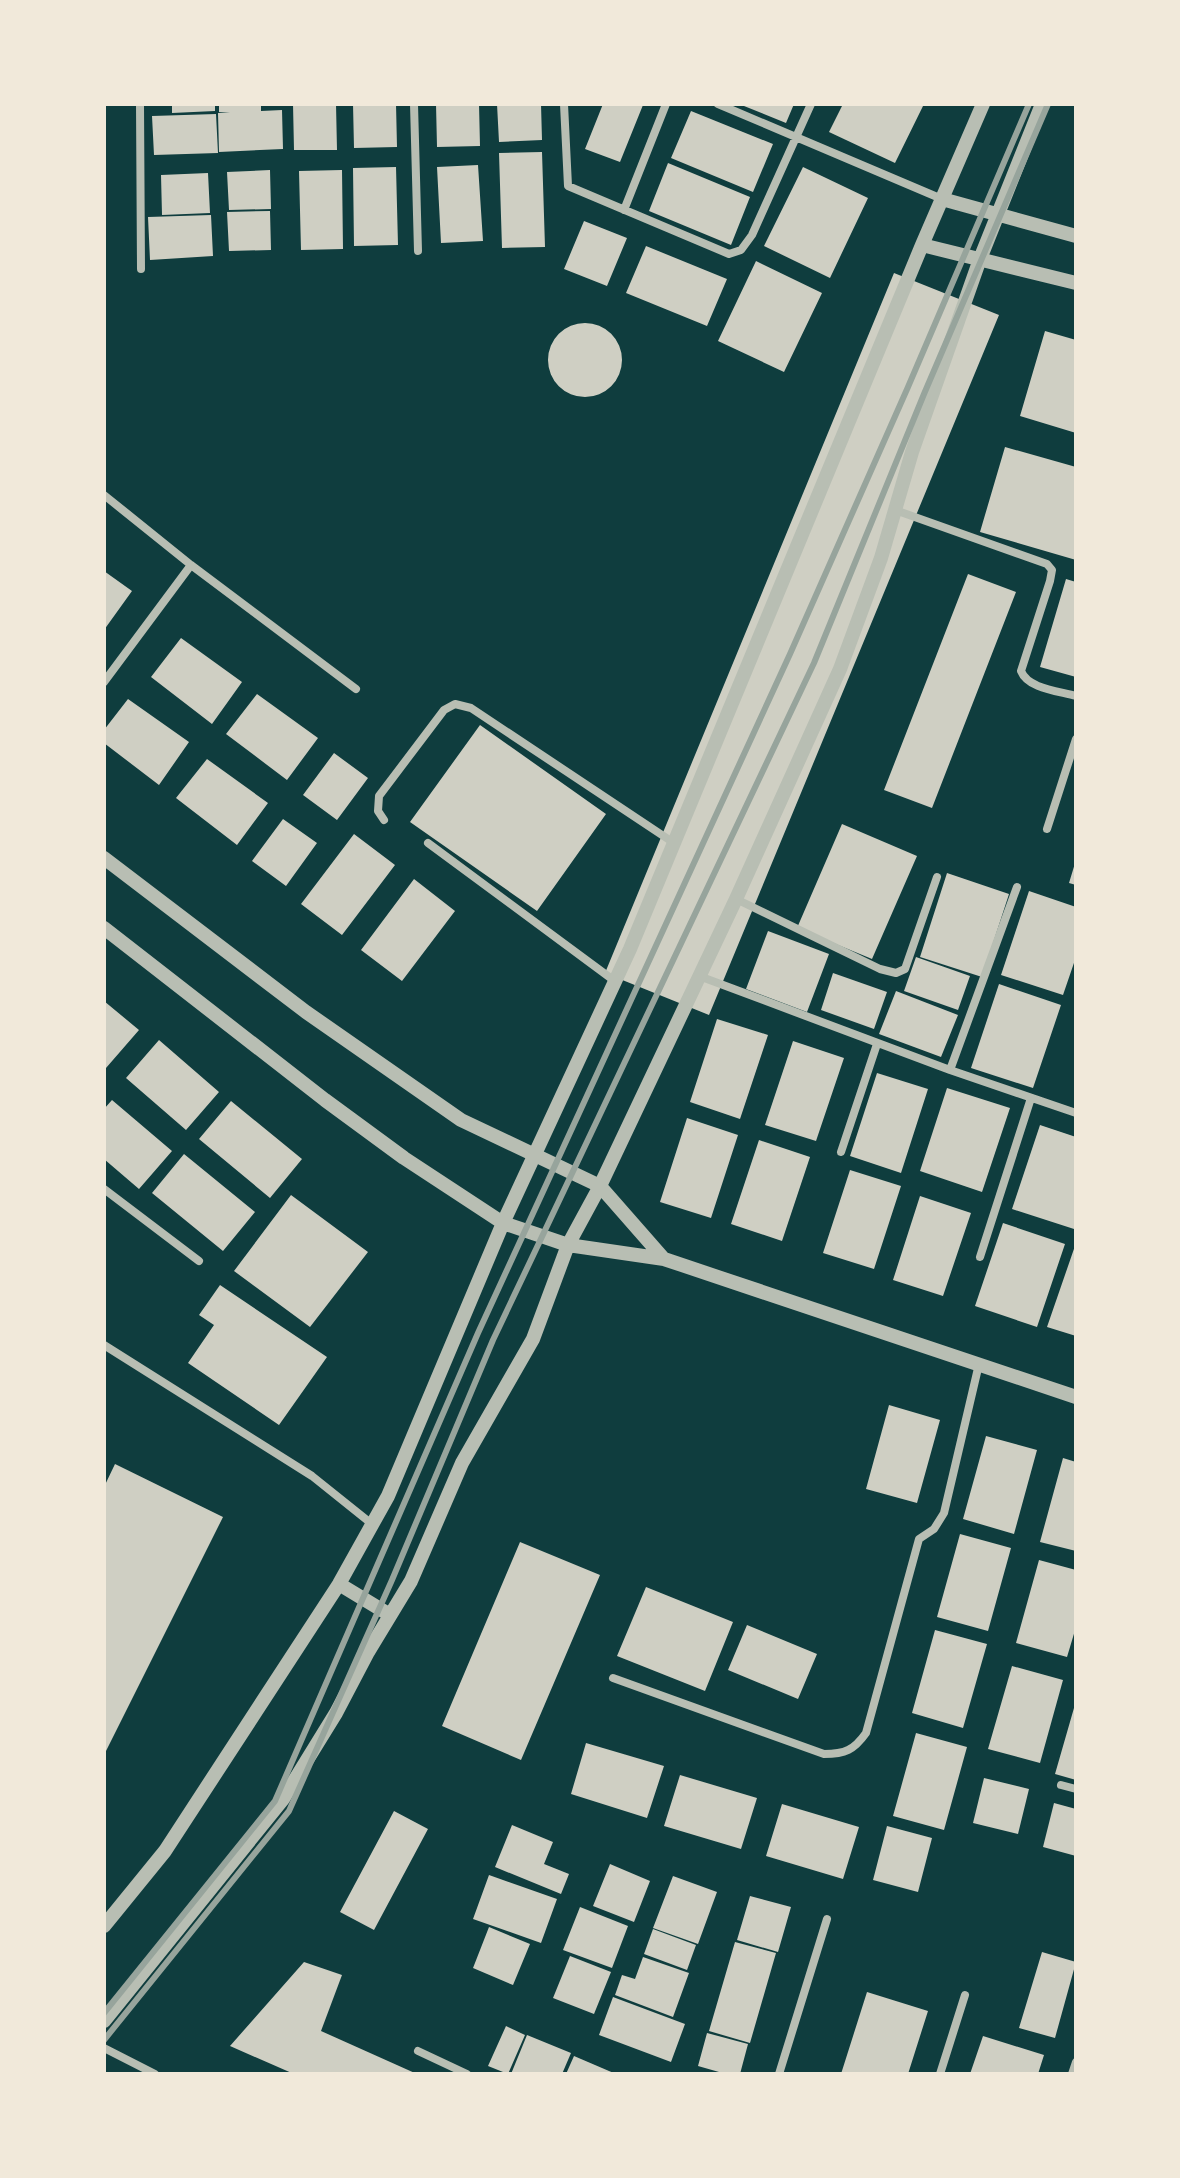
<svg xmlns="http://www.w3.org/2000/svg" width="1180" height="2178" font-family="'Open Sans',sans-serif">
<rect width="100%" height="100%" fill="#0f3d3e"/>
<path fill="#cfcfc3" d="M172,104H215V111L172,113Z
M219,104H261V111L282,110L283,149L219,152L218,113L230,112H219Z
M293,104H336L337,150H294Z
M353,104H396L397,147L354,148Z
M436,104H479L480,146L437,147Z
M497,104H541L542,140L499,142Z
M603,104L643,105L620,162L585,149Z
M739,104H794L786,123Z
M843,104H924L895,163L829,132Z
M691,111L773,144L753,192L671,158Z
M216,114L218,153L154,155L152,116Z
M542,152L545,247L502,248L499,153Z
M668,163L750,197L731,245L649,211Z
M478,165L483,241L441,243L437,167Z
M396,167L398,245L354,246L353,168Z
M803,167L868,198L830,278L764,246Z
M270,170L271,209L229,210L227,172Z
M342,170L343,249L301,250L299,171Z
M208,173L210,213L162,215L161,175Z
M270,211L271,250L229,251L227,212Z
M211,215L213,256L150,260L148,217Z
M584,221L627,238L607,286L564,269Z
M646,246L727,279L707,326L626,293Z
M756,261L822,293L784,372L718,341Z
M894,273L999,315L709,1015L605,973Z
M548 360a37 37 0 1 1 74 0a37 37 0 1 1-74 0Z
M1045,331L1076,340V433L1020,416Z
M1005,447L1076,467V560L980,532Z
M104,571L132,591L104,630Z
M968,574L1016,592L932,808L884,790Z
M1066,579L1076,582V677L1040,667Z
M181,638L242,682L212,724L151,677Z
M257,694L318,738L287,780L226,734Z
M128,699L189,742L159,785L104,743V730Z
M480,725L606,814L537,911L410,822Z
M334,753L368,778L337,820L303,795Z
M207,759L268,803L237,845L176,798Z
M283,819L317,843L286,886L252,861Z
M842,824L917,856L872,959L797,928Z
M354,834L395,865L342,935L301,904Z
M1076,860V885L1069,883Z
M947,873L1009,894L982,977L920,957Z
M414,879L455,911L402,981L361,950Z
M1029,891L1076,907V957L1063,995L1001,975Z
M768,931L829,954L807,1012L746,989Z
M916,957L970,976L958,1010L904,991Z
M833,973L887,992L874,1029L821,1010Z
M999,984L1061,1005L1033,1088L971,1068Z
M896,991L958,1015L941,1057L879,1034Z
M104,1001L139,1030L106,1068L104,1067Z
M717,1019L768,1035L740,1119L690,1102Z
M159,1040L219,1092L186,1130L126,1078Z
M793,1041L844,1058L816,1141L765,1125Z
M877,1073L928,1089L901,1173L850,1156Z
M947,1088L1010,1108L982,1192L920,1171Z
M112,1100L172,1151L139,1189L104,1159V1109Z
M231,1101L302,1159L270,1198L199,1139Z
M687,1118L738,1135L711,1218L660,1202Z
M1040,1125L1076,1137V1223L1074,1229L1012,1209Z
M759,1140L810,1157L782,1241L731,1224Z
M184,1154L255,1212L223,1251L152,1193Z
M850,1170L901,1186L874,1269L823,1253Z
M291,1195L368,1252L310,1327L234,1271Z
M920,1196L971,1213L943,1296L893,1280Z
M1003,1223L1065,1244L1037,1327L975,1306Z
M1076,1243V1336L1047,1327Z
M220,1285L327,1357L279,1425L188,1363L214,1325L199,1315Z
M889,1405L940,1420L917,1503L866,1489Z
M986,1436L1037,1450L1014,1534L963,1519Z
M1063,1458L1076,1462V1551L1040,1542Z
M115,1464L223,1517L104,1755V1487Z
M960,1534L1011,1548L988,1631L937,1617Z
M520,1542L600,1575L521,1760L442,1726Z
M1039,1560L1076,1570V1627L1067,1657L1016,1643Z
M646,1587L733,1622L705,1691L617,1656Z
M747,1625L817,1654L798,1699L728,1670Z
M935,1630L987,1644L963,1728L912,1713Z
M1012,1666L1063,1680L1040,1763L988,1749Z
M1076,1701V1780L1055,1774Z
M916,1733L967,1747L944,1830L893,1816Z
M586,1743L664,1766L647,1818L571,1794Z
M680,1775L757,1798L741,1849L664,1826Z
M984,1778L1029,1789L1018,1834L973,1823Z
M1054,1803L1076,1809V1856L1043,1847Z
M782,1804L859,1827L843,1879L766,1856Z
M394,1811L428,1829L374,1930L340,1912Z
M512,1825L553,1842L544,1864L569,1874L561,1894L495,1867Z
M887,1826L932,1838L918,1892L873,1880Z
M610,1864L650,1881L634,1922L593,1906Z
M489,1875L557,1899L541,1943L473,1919Z
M673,1876L717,1892L698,1944L653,1928Z
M750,1896L791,1907L778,1952L737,1940Z
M580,1907L628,1926L612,1968L563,1950Z
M489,1927L530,1944L513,1985L473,1968Z
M653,1929L696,1945L687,1970L644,1954Z
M735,1942L776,1953L750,2043L709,2031Z
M1042,1952L1076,1962L1055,2038L1019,2028Z
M570,1956L611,1972L594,2014L553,1998Z
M643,1957L689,1973L673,2017L615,1995L622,1975L635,1979Z
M304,1962L342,1975L321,2031L417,2074H294L230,2046Z
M867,1992L928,2011L908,2074H841Z
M613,1997L685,2024L671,2062L599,2035Z
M506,2026L525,2035L508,2074L488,2066Z
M707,2033L748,2044L740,2074H726L698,2066Z
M527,2035L571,2053L562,2074H511Z
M983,2036L1044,2055L1038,2074H970Z
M574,2056L616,2074H566Z"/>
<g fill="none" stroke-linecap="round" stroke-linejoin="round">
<path stroke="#b8beb3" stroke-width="8" d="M140,104L141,269
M414,104L418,251
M564,104L568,186L729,254L741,250L752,235L811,104
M718,104L942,199
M624,210L666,104
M104,495L191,565L356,689
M895,510L1047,564L1052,570L1050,581L1021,671C1028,689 1059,691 1076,696
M104,682L191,565
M384,820L378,811L379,796L444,710L455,704L471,708L674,843
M1047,829L1076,739
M428,843L616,982
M736,899L880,969L896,973L905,969L937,877
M699,976L950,1070L1076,1113
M950,1070L1017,887
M841,1152L877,1044
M104,1189L199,1261
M980,1257L1031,1098
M104,1345L312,1476L372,1524
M613,1678L824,1754C845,1754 854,1750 866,1733L919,1539L934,1529L944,1513L979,1364
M1061,1785L1076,1789
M104,2048L155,2074
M418,2051L467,2074
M779,2074L827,1919
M940,2074L965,1995
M1072,2074L1076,2062"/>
<path stroke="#b8beb3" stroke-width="14" d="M942,199L1076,236
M922,245L1076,283
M104,858L306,1012L461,1120L600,1186L664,1259
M104,928L325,1100L404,1158L503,1223L568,1245L664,1259L1076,1397
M339,1584L390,1615
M104,1926L165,1851L339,1584L388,1496L503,1223L630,949L922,245L983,104
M104,2021L283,1799L336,1713L368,1652L411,1581L462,1463L533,1339L568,1245L600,1186L736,899L840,669L881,558L912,452L980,259L1042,104"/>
<path stroke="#97a49c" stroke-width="6" d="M104,2013L275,1801L478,1333L790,654L908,387L1029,104
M104,2040L289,1811L392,1580L493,1340L814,663L924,394L1048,104"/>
</g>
<rect width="1180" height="2178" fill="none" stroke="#f1e9da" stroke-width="212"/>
</svg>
